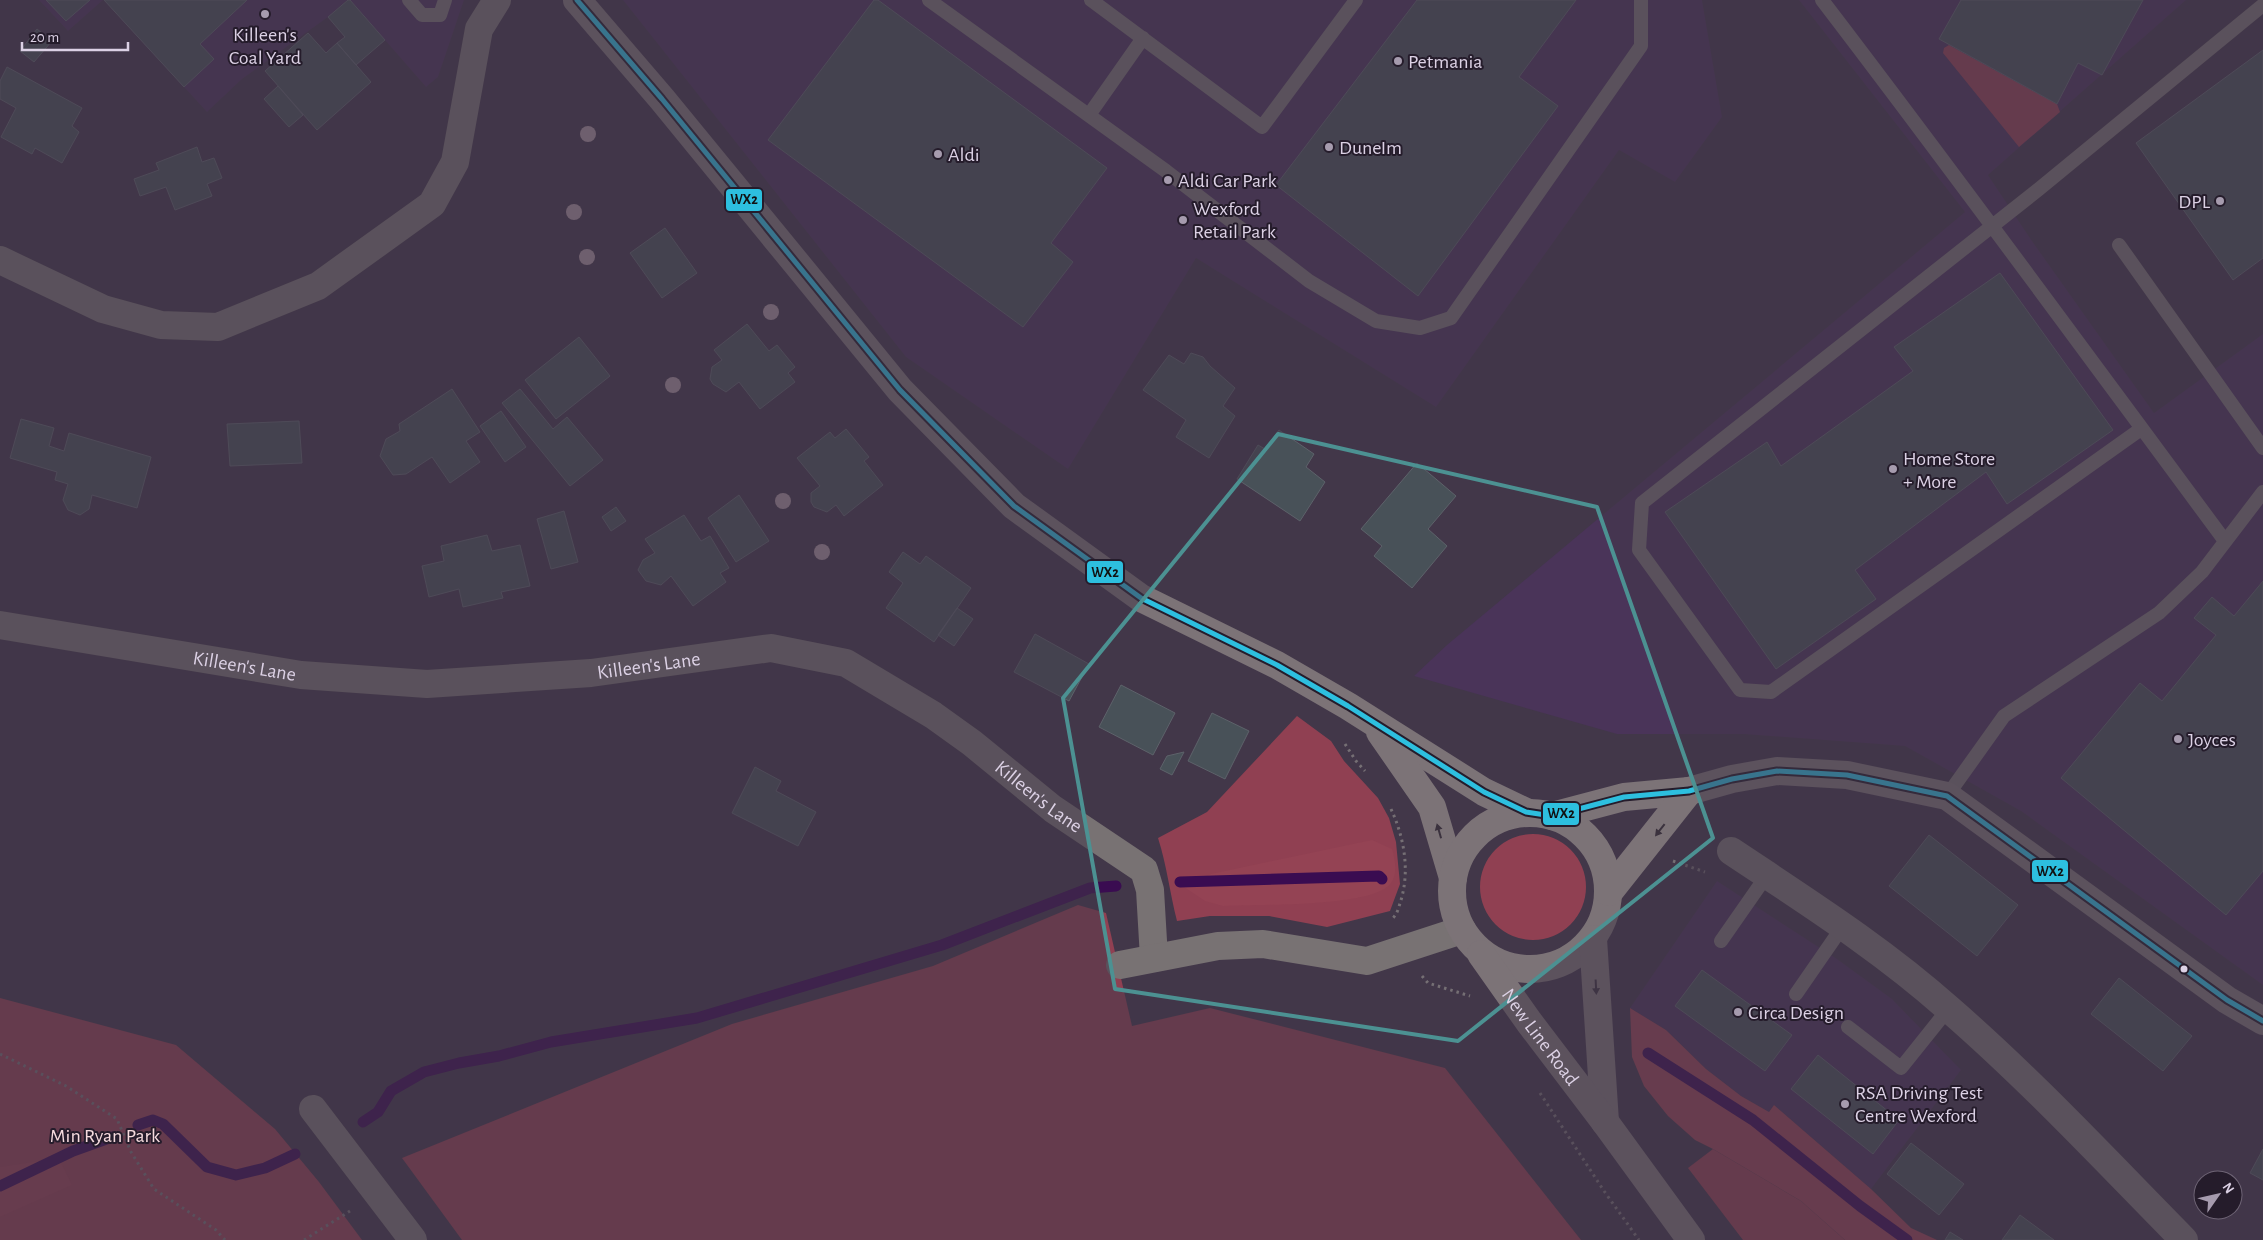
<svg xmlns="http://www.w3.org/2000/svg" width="2263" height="1240" font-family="'Alegreya Sans',sans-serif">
<rect width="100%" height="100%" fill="#423749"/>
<path fill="#4a3459" d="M39,0H103L68,31Z
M104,0H347L328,17L242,79L207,112Z
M350,0H464L438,77L426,87Z
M623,0H1702L1722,117L1675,182L1619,150L1436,407L1196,258L1068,469L906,357Z
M1799,0H2186L1988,175L2032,241L2154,413L2263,334V985L2021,811L1905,746L1743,734H1617L1414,676L1447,645L1965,212Z
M1717,881L1837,959L1892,999L1961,1070L1871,1189L1774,1105L1769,1112L1741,1096L1706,1069L1666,1030L1630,1008Z"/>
<path fill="#904052" d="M1949,45L2057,104L2060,112L2019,147L1943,53L1944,48Z
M1297,716L1331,741L1344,761L1378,798L1389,818L1396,842L1400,884L1390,911L1327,927L1269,916H1210L1177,921C1170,894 1167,866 1158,838L1207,812Z
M1480 887a53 53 0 1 1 106 0a53 53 0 1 1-106 0Z
M1078,905L1106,913L1132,1026L1210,1008L1445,1068L1581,1240H462L402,1158L732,1024L933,966Z
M0,998L176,1045L275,1129L319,1182L362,1240H0Z
M1713,1149L1801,1201L1845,1240H1743L1688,1168Z"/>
<path fill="#944354" d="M1372,840L1392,849C1395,859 1398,874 1391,883C1373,908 1256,904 1223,906L1205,901L1184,887L1211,874Z
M1630,1008L1666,1030L1706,1069L1741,1096L1769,1112L1774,1105L1871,1189L1911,1228L1937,1240H1845L1801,1201L1713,1149L1695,1140L1668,1116L1644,1086L1632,1057Z
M59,1158L72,1185L0,1217V1167Z"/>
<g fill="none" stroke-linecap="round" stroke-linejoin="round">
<path stroke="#3a0c51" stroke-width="11" d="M1180,882L1379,876L1382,879
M1648,1053L1753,1120L1860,1206L1907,1240
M363,1122L378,1112L391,1091L424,1072L459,1063L499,1056L551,1042L697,1018L942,945L1090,888L1116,886
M138,1125L153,1120L163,1124L207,1167L236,1175L265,1168L295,1154
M0,1186L73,1151L112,1137"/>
</g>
<path fill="#485158" stroke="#5d626a" d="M46,0H90L66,21Z
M104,0H247L200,44L214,59L184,87Z
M348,0H350L385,40L356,65L337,43L345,37L328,17Z
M874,0H878L1107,168L1051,243L1073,262L1023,327L768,140Z
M1417,0H1576L1519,77L1558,106L1418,296L1276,185Z
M1961,0H2143L2102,75L2078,63L2057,104L1939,39Z
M37,29L52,41L34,62L20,51Z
M308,33L326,53L337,43L371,82L317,130L265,71Z
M2263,50V258L2233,280L2136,143Z
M7,67L82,108L72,126L79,132L62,163L35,148L32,154L1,137L16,108L0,99V81Z
M278,86L303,115L289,127L264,99Z
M197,147L202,162L214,158L222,178L207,184L212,196L175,210L166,187L140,196L134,179L159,170L156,163Z
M665,228L697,273L662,298L630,253Z
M2000,273L2113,430L2007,504L1986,472L1855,570L1876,599L1776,669L1665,512L1767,442L1781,466L1913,371L1894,347Z
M747,324L769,351L777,345L795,367L788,373L795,382L760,409L739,382L726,392L713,384L710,379L712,367L722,360L714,350Z
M579,337L610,376L556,419L525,380Z
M1191,353L1203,357L1210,366L1235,388L1223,406L1235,416L1209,458L1176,437L1186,420L1143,390L1169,355L1184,364Z
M452,389L480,432L466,441L480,462L450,483L432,457L406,474L393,475L380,456L386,439L400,431L399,424Z
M520,389L553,429L567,417L603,460L570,486L502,403Z
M501,411L526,447L505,462L480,426Z
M21,419L54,428L49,446L64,451L69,433L151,457L137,508L92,495L89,509L80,515L68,510L63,500L68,484L55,480L57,472L10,458Z
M299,421L302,463L230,466L227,424Z
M846,429L869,457L864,461L883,485L844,516L836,505L827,512L814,507L811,502V493L820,486L797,458L830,432L835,438Z
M1279,430L1314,454L1306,467L1325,482L1300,521L1237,479L1258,445L1265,449Z
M1417,463L1456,496L1428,529L1447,546L1412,588L1374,556L1382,546L1361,529Z
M739,495L769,541L736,562L708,518Z
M616,507L626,521L611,531L602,517Z
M564,511L578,562L551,569L537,519Z
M684,515L701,541L710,536L729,568L720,573L726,582L693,606L671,576L661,585L646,581L638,570L643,560L655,553L645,539Z
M487,535L492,551L520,545L530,586L501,592L503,598L463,607L459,589L429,597L422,566L444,561L441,546Z
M903,552L920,564L926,556L971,588L934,642L886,608L903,583L889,572Z
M2263,581V871L2226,915L2061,778L2140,683L2162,701L2216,635L2194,618L2212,597L2234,616Z
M957,608L973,619L954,646L938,635Z
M1035,634L1089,664L1069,701L1014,672Z
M1121,685L1175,713L1153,755L1099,727Z
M1212,713L1249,731L1225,779L1188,761Z
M1184,752L1172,775L1160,769L1167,756Z
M755,767L781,781L776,791L816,812L798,846L732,813Z
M1929,835L2018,905L1977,956L1889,886Z
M1702,970L1792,1035L1765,1071L1675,1006Z
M2119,978L2192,1036L2163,1071L2091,1014Z
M1818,1055L1899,1120L1873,1154L1791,1089Z
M1911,1143L1964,1184L1939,1215L1887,1174Z
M2263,1149V1180L2250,1173Z
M2020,1215L2054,1240H2002Z
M1950,1232L1963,1240H1945Z"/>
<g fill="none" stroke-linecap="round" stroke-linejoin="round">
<path stroke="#756f74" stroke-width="3" stroke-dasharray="2.5 4" stroke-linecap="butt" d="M1345,744L1356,761L1365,771
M1391,809C1404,837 1410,870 1401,900C1399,906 1398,913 1393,918
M1673,861L1705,872
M1422,976L1428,983L1470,996
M0,1054L66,1086L117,1119L131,1152L154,1189L216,1230L225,1240
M1540,1093L1604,1191L1639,1240
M304,1240L350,1211"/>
<path stroke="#787273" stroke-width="14" d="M409,0L422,15H440L445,0
M929,0L1166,171L1309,281L1376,321L1420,328L1451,318L1641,46V0
M1091,0L1262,127L1356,0
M1822,0C1959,179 2091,360 2225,541
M1089,115L1143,38
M2119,245L2263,448
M2141,429L1771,692L1740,690L1639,550L1642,503L2039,189L2263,5
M1947,796L2004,716L2159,613L2202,572L2263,492
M1721,941L1767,875
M1796,994L1843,926
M1848,1027L1901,1068L1949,1008"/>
<g stroke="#787273" stroke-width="28">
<path d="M0,260L103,309L161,325L218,327L318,286L432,204L455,162L479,29L497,0"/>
<path id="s1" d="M0,625L301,675L427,684L591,673L771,648L846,663L933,715L972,743L1053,809L1144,870L1150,890L1154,958"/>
<path d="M1731,851C1806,901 1882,949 1949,1009C2032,1081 2107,1162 2184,1240"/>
<path d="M1120,965L1218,946L1263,944L1367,961L1462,930"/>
<path d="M313,1109L413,1240"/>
</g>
<g stroke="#7c7377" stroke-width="28">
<path d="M577,0L662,99L900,390L1014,506L1141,598L1277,665L1348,706L1484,792L1526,812"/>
<path d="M1380,732L1432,807L1453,878"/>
<circle cx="1530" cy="891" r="78"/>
<path d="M1552,816L1624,797L1689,791L1732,779L1777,771L1847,775L1947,796L2227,1000L2263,1021"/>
<path d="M1609,892L1689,791"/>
<path d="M1593,939L1605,1122"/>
<path id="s2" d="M1481,954L1529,1022L1605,1122L1691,1240"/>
</g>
<g stroke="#251c2b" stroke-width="9">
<path id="bus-1" d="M577,0L662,99L900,390L1014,506L1141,598L1277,665L1348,706L1484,792L1526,812L1552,816L1624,797L1689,791L1732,779L1777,771L1847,775L1947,796L2227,1000L2263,1021"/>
</g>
<use href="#bus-1" stroke="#2dbfdf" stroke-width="5"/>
</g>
<g fill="#a5919b">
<circle cx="588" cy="134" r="8"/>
<circle cx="574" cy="212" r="8"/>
<circle cx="587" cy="257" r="8"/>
<circle cx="771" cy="312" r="8"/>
<circle cx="673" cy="385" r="8"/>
<circle cx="783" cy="501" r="8"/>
<circle cx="822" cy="552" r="8"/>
</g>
<defs><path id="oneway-solid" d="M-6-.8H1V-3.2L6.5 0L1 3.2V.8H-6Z" transform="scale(1.25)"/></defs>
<g fill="#3b323e">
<use href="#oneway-solid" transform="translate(1660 830) rotate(128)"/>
<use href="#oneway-solid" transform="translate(1439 831) rotate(-106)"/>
<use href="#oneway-solid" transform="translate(1596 987) rotate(87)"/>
</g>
<path d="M0 0H2263V1240H0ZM1278,434L1597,507L1713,838L1458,1041L1115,989L1063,698Z" fill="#423749" fill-opacity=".55" fill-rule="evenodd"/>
<path fill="none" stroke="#4c9192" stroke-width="4" stroke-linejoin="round" d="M1278,434L1597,507L1713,838L1458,1041L1115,989L1063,698Z"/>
<g fill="#a69bae" stroke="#251c2b" stroke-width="2">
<circle cx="265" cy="14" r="5"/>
<circle cx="1398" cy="61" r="5"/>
<circle cx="1329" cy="147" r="5"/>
<circle cx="938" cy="154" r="5"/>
<circle cx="1168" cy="180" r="5"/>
<circle cx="2220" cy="201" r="5"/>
<circle cx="1183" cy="220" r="5"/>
<circle cx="1893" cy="469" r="5"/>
<circle cx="2178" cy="739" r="5"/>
<circle cx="1738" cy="1012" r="5"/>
<circle cx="1845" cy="1104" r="5"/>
</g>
<circle fill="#dcd1e5" stroke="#251c2b" stroke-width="2" cx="2184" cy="969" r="4.5"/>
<g text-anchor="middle" stroke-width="4" stroke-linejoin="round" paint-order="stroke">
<g font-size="20" fill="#dcd1e5" stroke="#251c2b" text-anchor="start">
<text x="265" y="41" text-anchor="middle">Killeen's<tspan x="265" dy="23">Coal Yard</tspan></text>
<text x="1408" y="68">Petmania</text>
<text x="1339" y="154">DuneIm</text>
<text x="948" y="161">Aldi</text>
<text x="1178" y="187">Aldi Car Park</text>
<text x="2210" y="208" text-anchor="end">DPL</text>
<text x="1193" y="215">Wexford<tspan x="1193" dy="23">Retail Park</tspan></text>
<text x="1903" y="465">Home Store<tspan x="1903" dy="23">+ More</tspan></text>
<text x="2188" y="746">Joyces</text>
<text x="1748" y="1019">Circa Design</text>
<text x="1855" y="1099">RSA Driving Test<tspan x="1855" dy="23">Centre Wexford</tspan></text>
</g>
<g font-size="20" fill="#dcd1e5" stroke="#251c2b">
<text dy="7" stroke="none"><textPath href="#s1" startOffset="654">Killeen's Lane</textPath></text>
<text dy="7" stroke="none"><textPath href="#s1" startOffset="248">Killeen's Lane</textPath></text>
<text dy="7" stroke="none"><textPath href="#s1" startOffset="1089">Killeen's Lane</textPath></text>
<text dy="7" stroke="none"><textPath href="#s2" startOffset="102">New Line Road</textPath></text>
</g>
<g font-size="20" fill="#f6dbde" stroke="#251c2b">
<text x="105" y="1142">Min Ryan Park</text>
</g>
</g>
<g stroke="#251c2b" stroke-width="2">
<rect x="725" y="188" width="38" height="24" rx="5" fill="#2dbfdf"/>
<rect x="1086" y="560" width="38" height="24" rx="5" fill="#2dbfdf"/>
<rect x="1542" y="802" width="38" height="24" rx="5" fill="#2dbfdf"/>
<rect x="2031" y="859" width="38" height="24" rx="5" fill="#2dbfdf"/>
</g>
<g font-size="14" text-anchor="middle" font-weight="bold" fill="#111">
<text x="744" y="204">WX2</text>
<text x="1105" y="577">WX2</text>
<text x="1561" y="818">WX2</text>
<text x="2050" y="876">WX2</text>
</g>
<g transform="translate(2218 1195) rotate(56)"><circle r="24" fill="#251c2b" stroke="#6e6475"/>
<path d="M0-4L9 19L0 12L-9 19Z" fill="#a69bae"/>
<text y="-8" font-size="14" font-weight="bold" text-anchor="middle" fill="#dcd1e5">N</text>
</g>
<path d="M22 42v8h106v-8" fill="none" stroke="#dcd1e5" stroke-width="2.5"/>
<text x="30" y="42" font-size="15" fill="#dcd1e5" stroke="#251c2b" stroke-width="4" paint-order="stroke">20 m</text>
</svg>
